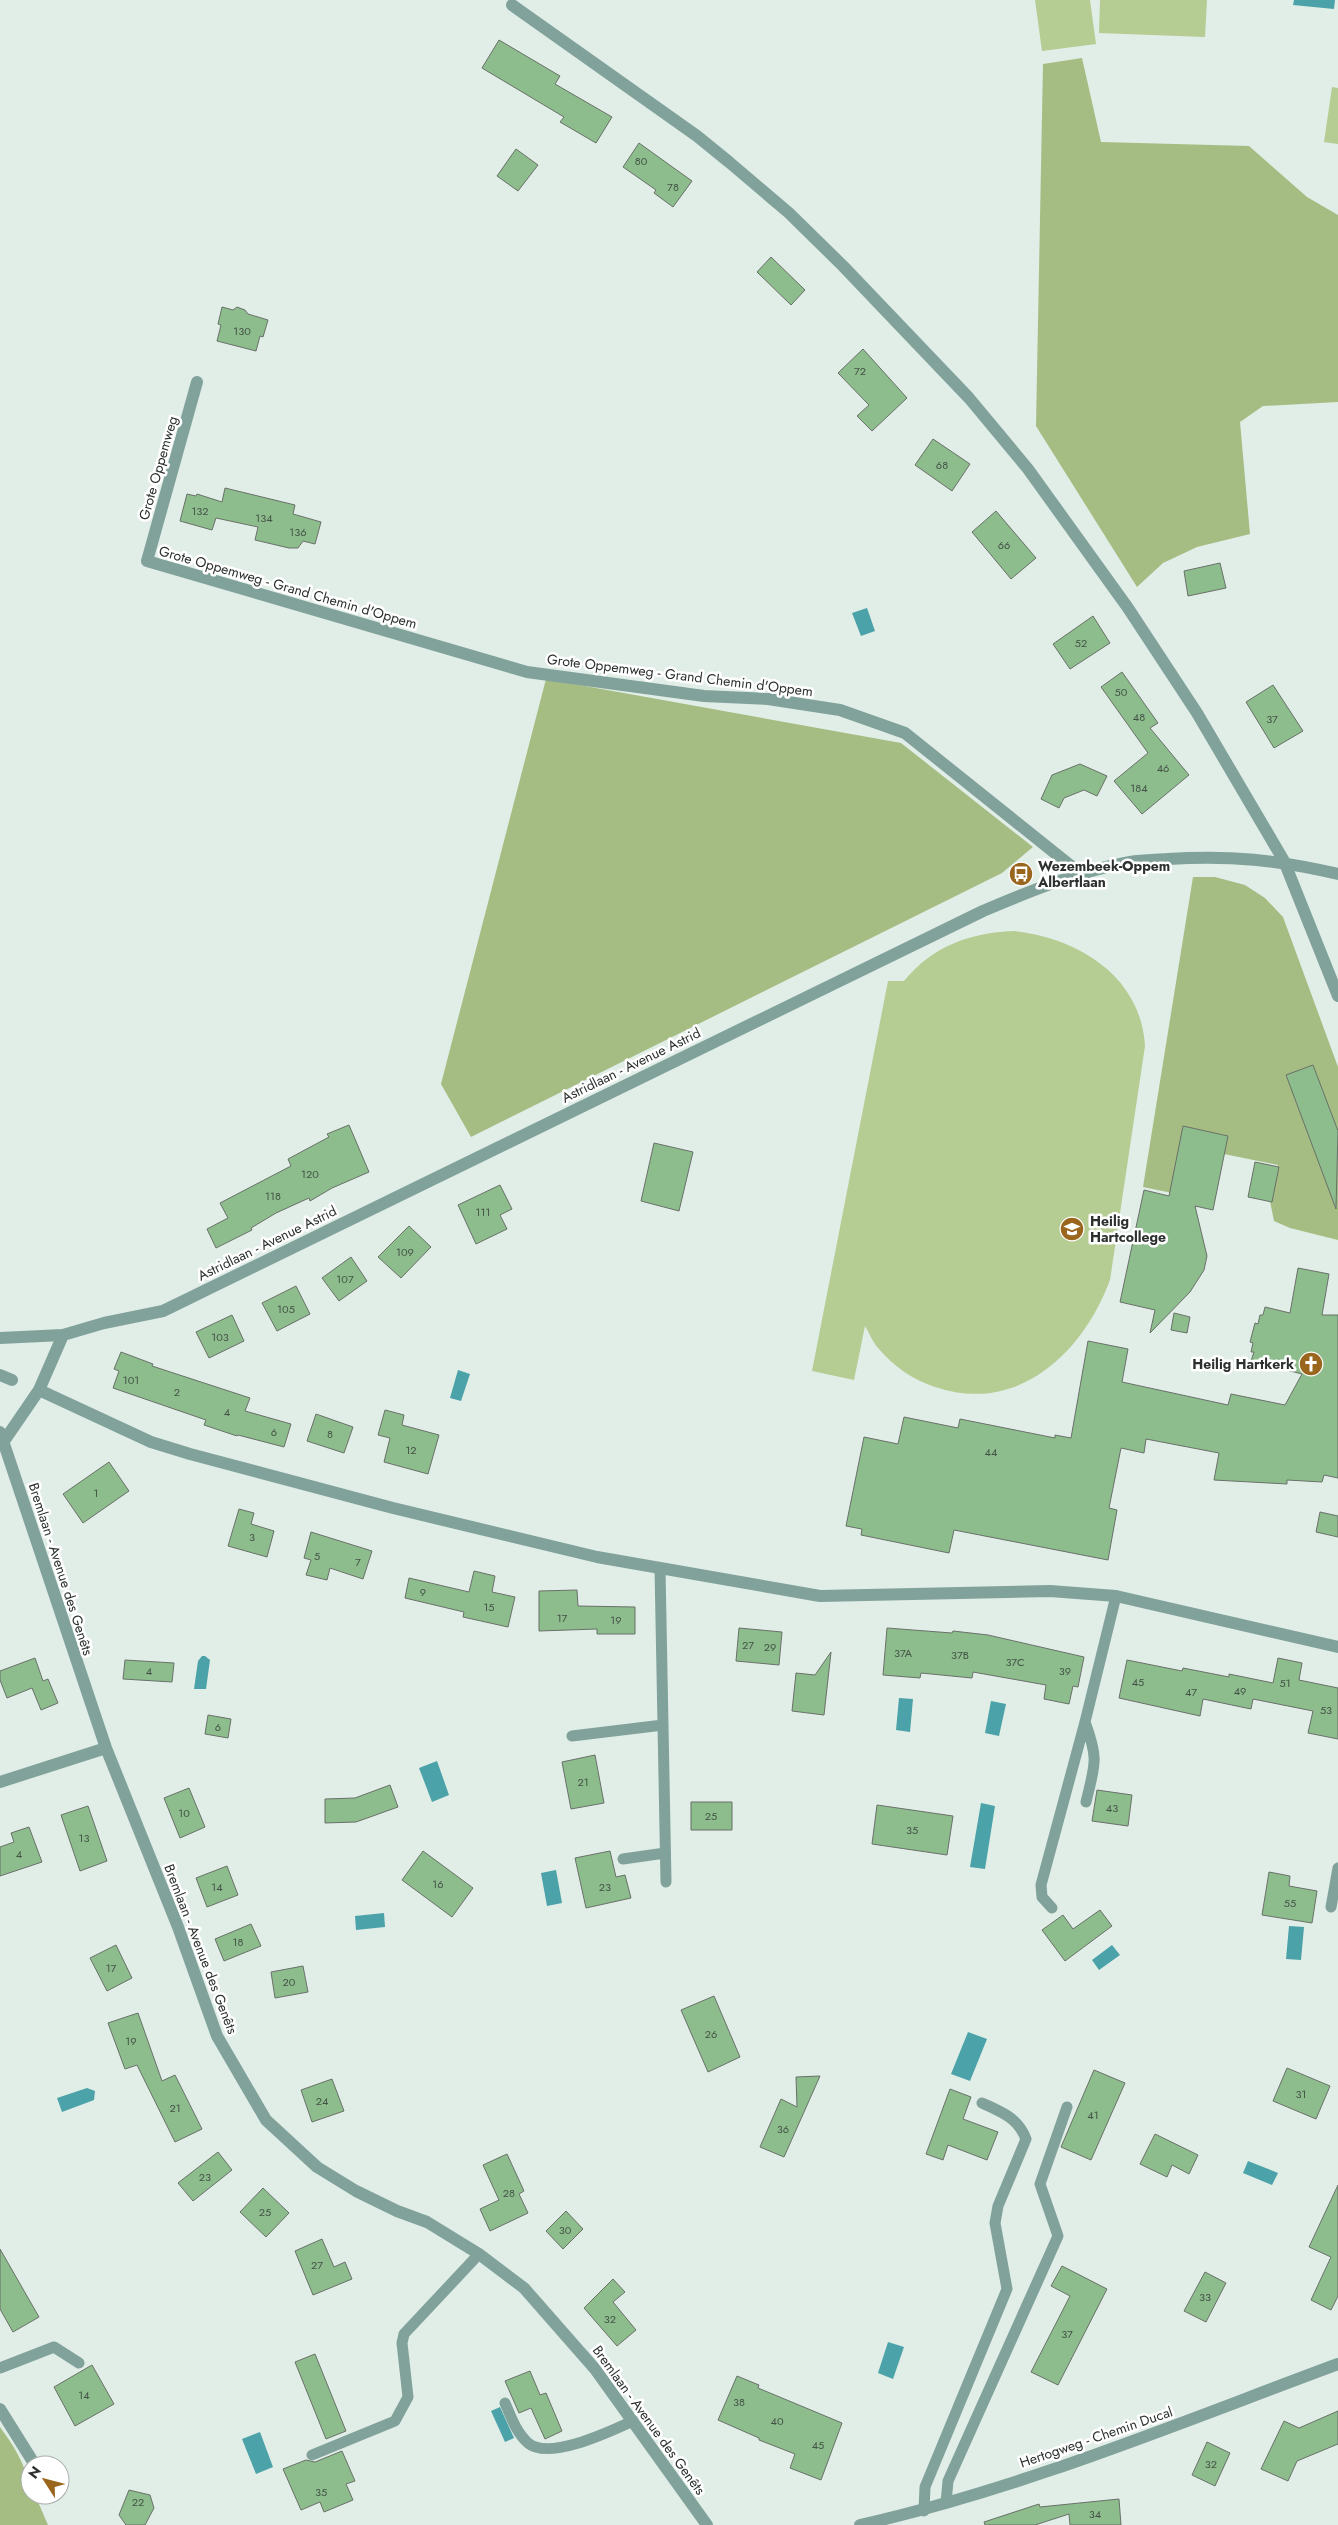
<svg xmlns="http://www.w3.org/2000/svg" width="1338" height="2525" font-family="Jost,sans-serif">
<rect width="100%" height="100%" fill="#e1ede7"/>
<path fill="#b5cc92" d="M1035,0H1090L1096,44L1042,51Z
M1100,0H1207L1205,37L1099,33Z
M1332,87L1338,88V144L1324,142Z
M1014,931C1078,938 1141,976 1145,1046L1110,1280C1083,1353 1018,1415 935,1387C914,1380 894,1367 879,1349C873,1343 870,1334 865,1326L854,1380L812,1371L888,981H904C933,946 969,933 1014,931Z"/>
<path fill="#a5bd82" d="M1082,58L1101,142L1249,146L1307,197L1338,215V402L1263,406L1240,422L1250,534L1197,547L1163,563L1137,587L1036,426L1043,64Z
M546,679L901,743L1033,847L1002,873L471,1137L441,1084Z
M1193,877H1215L1245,885L1265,898L1283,917L1338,1067V1240L1290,1228L1274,1221L1270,1201L1278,1165L1224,1154L1172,1193L1143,1187Z
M0,2427C14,2446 30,2471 30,2495H35L48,2525H0Z"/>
<path fill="#4ba2a8" d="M1294,0H1335L1334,9L1293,5Z
M867,608L875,631L861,636L852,613Z
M458,1370L470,1374L461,1401L450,1398Z
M202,1656H205L210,1660L206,1689H194L198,1661Z
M899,1698L913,1699L910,1732L896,1730Z
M991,1701L1006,1704L999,1736L985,1733Z
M437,1761L449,1795L432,1802L419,1768Z
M981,1803L995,1806L985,1869L970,1867Z
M556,1870L562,1903L547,1906L541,1873Z
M384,1913L385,1927L356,1930L355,1916Z
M1289,1926L1304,1927L1301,1960L1286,1959Z
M1112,1945L1120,1955L1099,1970L1092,1960Z
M968,2032L987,2039L970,2081L951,2074Z
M87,2088L95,2091L94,2100L62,2112L57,2098Z
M1248,2161L1278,2173L1272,2185L1243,2173Z
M888,2342L904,2347L893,2379L878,2373Z
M500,2407L514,2438L505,2442L491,2411Z
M260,2432L273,2467L256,2474L242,2439Z"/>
<path fill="#8dbc8d" stroke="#697169" d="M499,40L560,76L555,84L612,117L596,143L560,122L564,117L482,68Z
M639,143L692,181L673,207L654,193L656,190L623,167Z
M516,149L538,165L518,191L497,176Z
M771,257L805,290L791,305L757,272Z
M222,307L233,310L237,307L245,310L248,314L268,320L263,337L260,336L256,351L217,341L221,325L218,324Z
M863,349L907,398L872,431L857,416L869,405L838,373Z
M933,439L970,464L952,491L915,465Z
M225,488L295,505L293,514L321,522L315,544L303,541L298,548H289L255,540L258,527L216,518L212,530L180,521L187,494L196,496L197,494L222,502Z
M996,511L1036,558L1011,579L972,532Z
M1220,563L1226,588L1188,596L1184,571Z
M1093,616L1110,643L1070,669L1053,644Z
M1122,672L1158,723L1150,728L1189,775L1142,814L1114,781L1148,753L1101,687Z
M1273,685L1303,731L1274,748L1246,702Z
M1080,764L1107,776L1097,796L1084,790L1064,798L1059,808L1041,799L1052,775Z
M1313,1065L1338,1131L1336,1209L1286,1075Z
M349,1125L369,1172L332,1188L310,1201L309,1198L276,1213L251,1228L252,1230L216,1248L207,1229L228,1218L220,1203L291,1166L288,1159L329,1137L327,1134Z
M1183,1126L1228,1136L1213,1210L1195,1206L1207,1256L1204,1270L1190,1292L1150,1333L1155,1310L1120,1302L1144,1190L1169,1196Z
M654,1143L693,1152L679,1211L641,1201Z
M1255,1162L1279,1167L1272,1202L1248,1197Z
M500,1185L512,1209L500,1215L507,1229L476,1244L458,1205Z
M409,1226L431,1247L401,1278L378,1257Z
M351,1257L367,1281L339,1301L322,1278Z
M1298,1268L1329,1274L1322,1315H1338V1478L1324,1475L1322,1482L1287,1480V1484L1214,1480L1219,1453L1146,1439L1144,1453L1121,1448L1109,1508L1117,1510L1108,1560L954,1530L949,1553L861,1535L862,1529L846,1526L864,1437L898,1444L904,1417L958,1428L960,1419L1055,1438V1435L1071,1438L1088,1341L1128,1349L1122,1382L1228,1405L1231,1394L1285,1405L1302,1374L1251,1361L1254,1352H1251L1253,1343L1250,1342L1255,1323L1258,1324L1260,1315H1263L1265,1307L1290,1313Z
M296,1286L310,1314L277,1331L262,1303Z
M1174,1313L1190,1317L1187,1333L1171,1330Z
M232,1315L244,1341L209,1358L196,1332Z
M121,1352L153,1364L152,1366L250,1398L245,1411L291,1424L284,1447L238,1435L237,1436L204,1425L206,1420L113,1388L119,1371L114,1369Z
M385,1410L404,1415L402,1425L439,1435L428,1474L384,1462L390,1438L378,1435Z
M316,1414L353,1427L344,1453L307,1441Z
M109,1462L129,1491L83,1523L63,1494Z
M239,1509L254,1513L251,1524L274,1531L267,1557L228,1546Z
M1320,1512L1338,1516V1537L1316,1532Z
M311,1532L372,1551L363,1579L330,1568L327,1580L306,1575L311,1560L304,1558Z
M474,1571L495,1576L492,1592L515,1597L508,1627L463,1617L464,1612L405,1598L409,1578L469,1592Z
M577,1590L578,1606L635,1607V1634H597V1629L539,1631V1591Z
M739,1628L782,1632L779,1665L736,1661Z
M887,1628L952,1633L953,1631L988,1635L1084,1657L1078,1687L1073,1686L1069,1704L1044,1699L1046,1685L973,1672L972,1678L921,1673L920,1678L883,1675Z
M831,1652L824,1715L792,1711L796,1673L815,1675Z
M35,1658L43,1681L48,1679L58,1703L41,1710L32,1688L7,1698L0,1680V1671Z
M1278,1658L1302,1663L1299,1680L1338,1688V1739L1308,1733L1313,1711L1253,1699L1251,1709L1203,1699L1200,1716L1119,1698L1127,1660L1182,1671L1183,1668L1229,1677V1674L1273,1683Z
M125,1660L174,1663L172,1682L123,1679Z
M208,1715L231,1719L228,1738L205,1734Z
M595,1755L604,1803L571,1809L562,1762Z
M390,1785L398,1807L356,1822L325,1823V1799L355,1798Z
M189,1788L205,1827L180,1838L164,1798Z
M1097,1790L1132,1795L1128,1826L1092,1821Z
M691,1802H732V1830H691Z
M877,1805L953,1816L947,1855L872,1844Z
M88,1806L107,1861L80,1871L61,1815Z
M29,1827L42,1862L0,1876V1847L14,1842L11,1833Z
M423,1851L473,1888L452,1917L402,1880Z
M610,1851L616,1877L625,1875L631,1898L586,1908L575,1858Z
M227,1866L238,1895L207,1907L196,1878Z
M1269,1872L1290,1876L1289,1886L1317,1891L1312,1923L1262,1915Z
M1100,1910L1112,1926L1065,1961L1042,1930L1063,1915L1073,1929Z
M251,1924L261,1946L224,1961L215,1939Z
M116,1945L132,1978L107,1991L90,1958Z
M303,1966L308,1992L275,1998L271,1972Z
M714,1996L740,2057L708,2072L681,2010Z
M138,2013L162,2081L175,2075L202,2129L175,2142L137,2065L125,2069L108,2023Z
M1287,2068L1330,2086L1316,2119L1273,2101Z
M1094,2070L1125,2083L1091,2160L1061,2147Z
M820,2076L784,2157L760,2147L781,2099L797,2107L796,2077Z
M332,2079L344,2111L312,2122L301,2090Z
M950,2089L971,2097L963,2119L998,2132L987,2160L948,2145L943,2160L926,2154Z
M1155,2134L1198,2155L1189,2174L1172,2165L1167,2177L1140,2164Z
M218,2152L232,2170L193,2201L178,2183Z
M507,2154L524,2191L519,2194L528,2213L490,2231L480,2209L499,2200L483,2165Z
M1338,2185V2296L1331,2310L1311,2300L1331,2257L1309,2247Z
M263,2188L289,2213L266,2237L240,2212Z
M566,2211L583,2229L563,2249L546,2231Z
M322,2239L334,2267L345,2262L352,2279L313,2295L295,2251Z
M0,2249L39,2317L13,2332L0,2309Z
M1062,2266L1107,2289L1058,2385L1031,2372L1070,2296L1051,2286Z
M1205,2272L1226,2283L1206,2322L1184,2311Z
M613,2279L625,2292L613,2302L636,2330L617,2346L584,2308Z
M315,2354L346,2431L326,2439L295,2362Z
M92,2365L114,2404L75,2426L54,2387Z
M530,2371L540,2395L546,2393L562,2431L545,2439L531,2408L519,2413L505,2381Z
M737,2376L759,2385L758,2388L842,2423L821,2480L790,2468L795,2454L759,2440V2438L718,2420Z
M1338,2411V2444L1297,2461L1288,2481L1261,2469L1284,2421L1299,2428Z
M1207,2442L1230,2453L1215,2486L1192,2475Z
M342,2451L355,2481L346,2484L353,2500L324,2512L320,2502L301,2510L283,2469L306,2460L315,2462Z
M129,2490L150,2495L154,2508L145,2525H126L119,2515Z
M1119,2499L1121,2525H1070L1069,2514L1035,2525H985L984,2522L1039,2504L1040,2507Z"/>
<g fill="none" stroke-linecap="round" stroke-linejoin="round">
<path stroke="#81a29b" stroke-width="11" d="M660,1568L666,1882
M1085,1722C1099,1760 1095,1764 1086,1802
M572,1736L663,1725
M623,1859L665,1853
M1331,1907L1338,1868
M1052,1908L1042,1897L1041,1885L1085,1722L1116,1596
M0,2368L54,2347L79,2363
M505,2403C511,2417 516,2432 528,2443C549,2461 611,2431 633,2421
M312,2455L395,2421L408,2397L402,2343L404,2334L479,2254
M946,2503L948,2481L1058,2236L1040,2184L1067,2107
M924,2511L925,2487L1007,2289L995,2223L998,2206L1026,2139C1018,2118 1002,2112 982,2103"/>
<path stroke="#81a29b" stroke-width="12" d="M512,5L697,136L729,162L789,213L843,266L969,398L1028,469L1128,608L1197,713L1284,861L1338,996
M197,382L147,561L527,672L704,696L768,699L840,710L905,733L1081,874
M0,1375L12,1380
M39,1390L151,1442L190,1454L393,1508L597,1557L820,1596L1050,1591L1116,1596L1338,1647
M0,1432L106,1748L178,1927L217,2036L266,2120L317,2167L356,2191L397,2211L427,2222L479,2254L524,2288L595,2369L707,2525
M4,1441L39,1390L63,1335
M0,1782L106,1748
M0,2409L35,2465
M860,2525C1024,2488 1181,2422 1338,2364"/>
<path stroke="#81a29b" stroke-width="12" d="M0,1338L63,1335L104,1323L163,1311L983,911C1030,891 1079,871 1130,862C1143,860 1156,860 1168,859C1231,855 1277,860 1338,874"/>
</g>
<defs>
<g id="bus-disc" transform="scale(1.25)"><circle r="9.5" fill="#9a651c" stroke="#fff"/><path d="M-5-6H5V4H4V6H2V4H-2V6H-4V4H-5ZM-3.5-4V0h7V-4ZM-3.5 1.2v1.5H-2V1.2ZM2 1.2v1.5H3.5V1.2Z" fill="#fff"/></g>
<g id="school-disc" transform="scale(1.25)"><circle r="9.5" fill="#9a651c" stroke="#fff"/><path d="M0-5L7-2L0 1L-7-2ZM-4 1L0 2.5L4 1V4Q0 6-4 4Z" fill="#fff"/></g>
<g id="church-disc" transform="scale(1.25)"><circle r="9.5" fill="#9a651c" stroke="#fff"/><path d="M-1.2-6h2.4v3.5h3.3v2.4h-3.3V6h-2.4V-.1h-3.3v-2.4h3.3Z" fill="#fff"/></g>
</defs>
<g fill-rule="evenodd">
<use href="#bus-disc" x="1021" y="874"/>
<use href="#school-disc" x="1072" y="1229"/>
<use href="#church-disc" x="1311" y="1364"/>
</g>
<g text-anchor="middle" stroke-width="5" stroke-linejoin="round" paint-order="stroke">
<g font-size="11" fill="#445446">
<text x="641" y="165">80</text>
<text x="673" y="191">78</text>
<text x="242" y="335">130</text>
<text x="860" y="375">72</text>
<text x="942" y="469">68</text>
<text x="200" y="515">132</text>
<text x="264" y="522">134</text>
<text x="298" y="536">136</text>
<text x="1004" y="549">66</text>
<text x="1081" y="647">52</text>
<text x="1121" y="696">50</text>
<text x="1139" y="721">48</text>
<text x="1272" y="723">37</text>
<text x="1163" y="772">46</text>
<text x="1139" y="792">184</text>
<text x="310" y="1178">120</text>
<text x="273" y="1200">118</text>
<text x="483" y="1216">111</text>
<text x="405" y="1256">109</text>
<text x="345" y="1283">107</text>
<text x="286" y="1313">105</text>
<text x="220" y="1341">103</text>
<text x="131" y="1384">101</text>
<text x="177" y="1396">2</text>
<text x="227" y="1416">4</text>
<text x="274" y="1436">6</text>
<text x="330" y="1438">8</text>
<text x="411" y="1454">12</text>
<text x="991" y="1456">44</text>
<text x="96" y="1497">1</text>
<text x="252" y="1541">3</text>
<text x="317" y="1560">5</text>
<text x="358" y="1566">7</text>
<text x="423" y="1596">9</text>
<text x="489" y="1611">15</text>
<text x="562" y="1622">17</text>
<text x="616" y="1624">19</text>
<text x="748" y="1649">27</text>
<text x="770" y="1651">29</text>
<text x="903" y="1657">37A</text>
<text x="960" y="1659">37B</text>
<text x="1015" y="1666">37C</text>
<text x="149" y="1675">4</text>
<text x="1065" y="1675">39</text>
<text x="1138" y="1686">45</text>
<text x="1285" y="1687">51</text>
<text x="1240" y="1695">49</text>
<text x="1191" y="1696">47</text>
<text x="1326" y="1714">53</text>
<text x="218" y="1731">6</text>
<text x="583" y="1786">21</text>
<text x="1112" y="1812">43</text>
<text x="184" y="1817">10</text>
<text x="711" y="1820">25</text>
<text x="912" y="1834">35</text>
<text x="84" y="1842">13</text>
<text x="19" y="1858">4</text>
<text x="438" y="1888">16</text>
<text x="217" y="1891">14</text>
<text x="605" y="1891">23</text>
<text x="1290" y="1907">55</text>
<text x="238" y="1946">18</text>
<text x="111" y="1972">17</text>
<text x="289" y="1986">20</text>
<text x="711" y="2038">26</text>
<text x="131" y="2045">19</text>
<text x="1301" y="2098">31</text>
<text x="322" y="2105">24</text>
<text x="175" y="2112">21</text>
<text x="1093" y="2119">41</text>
<text x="783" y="2133">36</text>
<text x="205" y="2181">23</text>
<text x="509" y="2197">28</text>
<text x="265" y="2216">25</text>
<text x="565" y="2234">30</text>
<text x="317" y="2269">27</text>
<text x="1205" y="2301">33</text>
<text x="610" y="2323">32</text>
<text x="1067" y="2338">37</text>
<text x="84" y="2399">14</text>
<text x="739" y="2406">38</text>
<text x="777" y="2425">40</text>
<text x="818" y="2449">45</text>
<text x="1211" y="2468">32</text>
<text x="321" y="2496">35</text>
<text x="138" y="2506">22</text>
<text x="1095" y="2518">34</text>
</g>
<g font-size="14" fill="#2c312f" stroke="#fff">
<text transform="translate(158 468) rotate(-74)" y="5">Grote Oppemweg</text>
<text transform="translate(288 587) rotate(16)" y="5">Grote Oppemweg - Grand Chemin d'Oppem</text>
<text transform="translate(680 675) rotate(7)" y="5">Grote Oppemweg - Grand Chemin d'Oppem</text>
<text transform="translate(631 1065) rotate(-26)" y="5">Astridlaan - Avenue Astrid</text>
<text transform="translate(267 1243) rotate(-26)" y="5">Astridlaan - Avenue Astrid</text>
<text transform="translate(61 1569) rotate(72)" y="5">Bremlaan - Avenue des Genêts</text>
<text transform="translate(201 1949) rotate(69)" y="5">Bremlaan - Avenue des Genêts</text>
<text transform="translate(649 2420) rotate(54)" y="5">Bremlaan - Avenue des Genêts</text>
<text transform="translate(1096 2437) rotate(-19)" y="5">Hertogweg - Chemin Ducal</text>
</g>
<g font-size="14" font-weight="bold" fill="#2c312f" stroke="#fff" text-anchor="start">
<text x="1038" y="871">Wezembeek-Oppem<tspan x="1038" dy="16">Albertlaan</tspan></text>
<text x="1090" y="1226">Heilig<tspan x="1090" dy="16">Hartcollege</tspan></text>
<text x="1294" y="1369" text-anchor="end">Heilig Hartkerk</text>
</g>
</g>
<g transform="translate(45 2480) rotate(306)"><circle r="24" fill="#ffffff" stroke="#abadac"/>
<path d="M0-4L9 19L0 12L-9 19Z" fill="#9a651c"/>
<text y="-8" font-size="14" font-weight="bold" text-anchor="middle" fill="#2c312f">N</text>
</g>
</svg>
